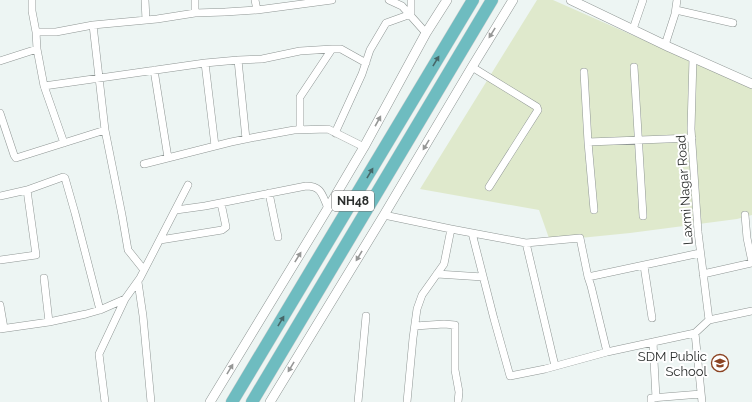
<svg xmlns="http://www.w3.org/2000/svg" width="752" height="402" font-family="Raleway,sans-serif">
<rect width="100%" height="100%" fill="#edf5f3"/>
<path fill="#dfe9cc" d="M537,0H553L752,88V215L737,219L630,233L550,241L539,210L420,189Z"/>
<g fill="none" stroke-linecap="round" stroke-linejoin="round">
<g stroke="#8f9694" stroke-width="8">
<path id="minor" d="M32,0V11L36,32H56L93,25L157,19L195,13L225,12L257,10L332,0
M145,0L146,20
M195,0V13
M255,0L257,10
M389,0L402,6L426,33
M676,10L733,23
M93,25L105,130
M633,29L643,0
M36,32L37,49L44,86L64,143
M665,45L675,14L677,0
M693,58L691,129L698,232L709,320
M238,60L246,139
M0,61L37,49
M205,63L215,146
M472,67L537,107L538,110L489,187
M634,67L643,216
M154,70L168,158
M584,72L588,142L594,210
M44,86L205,63L238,60L262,59L300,51L332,49
M0,113L14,155L16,158L105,130L122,215L128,250L144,270
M300,130V97L332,49H341L366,63
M335,133L362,74L370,50L386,23L411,14V0
M588,142L692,138
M144,164L231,142L256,137L294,130L328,129L364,147
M269,193L278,237
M0,196L27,190L63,177L65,178L75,213L100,310
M176,210L205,206L306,186C322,186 322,195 328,208
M384,215L451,229L526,243L580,238L588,277L591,286L607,352L695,333L709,320L752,311
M745,215L747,238L752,262
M472,233L494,319L510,376L545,369L607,352
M160,240L222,230L226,227L221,203
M526,243L555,366
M0,260L36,255L27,190
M644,266L652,318
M437,274L483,277
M703,274L752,263
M588,277L700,253
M44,278L49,322
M138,282L143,316L151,402
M0,305L4,328
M415,326L444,324L455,325V370L459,392L458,402
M0,329L49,322L86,314L100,310L125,299L140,278L188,185
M695,333L702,402
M653,342L656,398
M105,402L99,354L125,299
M358,402L366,316
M407,402L413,338L417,309L422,295L444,264L451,229
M651,402V398L701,394"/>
</g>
<g stroke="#8f9694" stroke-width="10">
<path id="tertiary" d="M571,0L669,47L752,84
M210,402L328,208L364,147L426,33L447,0
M270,402L384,215L472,67L513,0"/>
</g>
<g stroke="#d1d1d1" stroke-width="13">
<path id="trunk" d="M232,402L473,0
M252,402L492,0"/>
</g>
<use href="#minor" stroke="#fff" stroke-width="7"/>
<use href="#tertiary" stroke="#fff" stroke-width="9"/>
<use href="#trunk" stroke="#6ebcc0" stroke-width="12"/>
</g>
<defs><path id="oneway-solid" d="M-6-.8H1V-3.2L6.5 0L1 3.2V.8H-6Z"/></defs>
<g fill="#969796">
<use href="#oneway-solid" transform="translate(492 33) rotate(122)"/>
<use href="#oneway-solid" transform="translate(378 121) rotate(-61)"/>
<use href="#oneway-solid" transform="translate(426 145) rotate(121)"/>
<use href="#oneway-solid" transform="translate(359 256) rotate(121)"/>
<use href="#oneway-solid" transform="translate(298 257) rotate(-58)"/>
<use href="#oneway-solid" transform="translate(291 367) rotate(121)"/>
<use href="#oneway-solid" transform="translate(230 369) rotate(-59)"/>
</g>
<g fill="#466768">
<use href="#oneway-solid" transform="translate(436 61) rotate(-59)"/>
<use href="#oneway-solid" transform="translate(370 173) rotate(-59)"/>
<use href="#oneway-solid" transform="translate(281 321) rotate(-59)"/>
</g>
<defs>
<g id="school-ring" transform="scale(0.9)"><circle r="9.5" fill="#fff" stroke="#8b4322" stroke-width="1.5"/><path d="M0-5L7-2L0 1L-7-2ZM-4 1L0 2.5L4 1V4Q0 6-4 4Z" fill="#8b4322"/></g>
</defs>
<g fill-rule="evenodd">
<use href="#school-ring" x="720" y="363"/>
</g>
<g text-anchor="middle" stroke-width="4" stroke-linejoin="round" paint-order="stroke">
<rect fill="#fff" stroke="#6b6d6d" stroke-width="1" x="332" y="191" width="42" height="20" rx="3"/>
<g font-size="12" font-weight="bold" fill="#2c2f2e">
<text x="353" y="205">NH48</text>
</g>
<g font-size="13" fill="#2c2f2e" stroke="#fff">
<text transform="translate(684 190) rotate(-94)" y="5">Laxmi Nagar Road</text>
</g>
<g font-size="13" fill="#2c2f2e" stroke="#fff" text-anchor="end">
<text x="707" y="361">SDM Public<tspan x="707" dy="15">School</tspan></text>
</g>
</g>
</svg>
